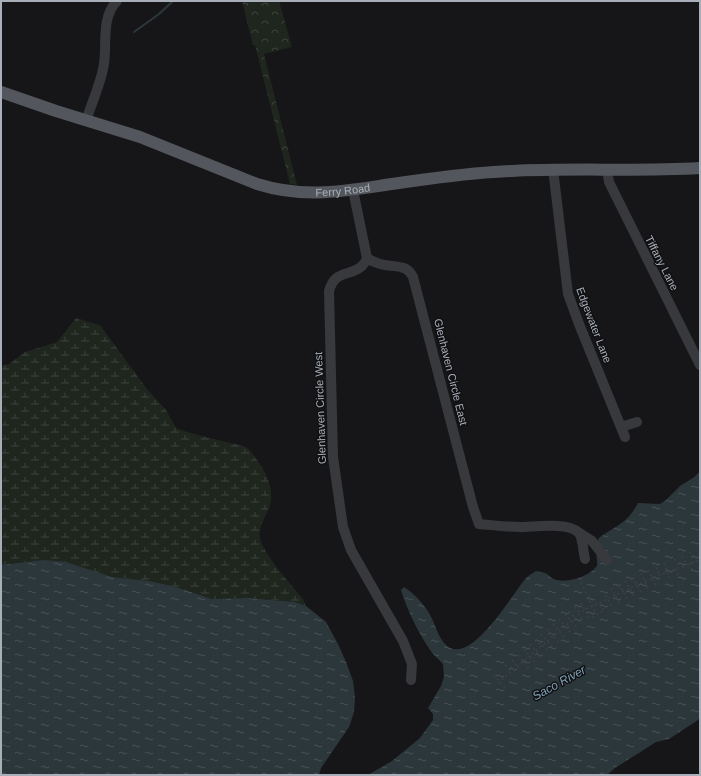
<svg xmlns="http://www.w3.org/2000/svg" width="701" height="776" font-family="Helvetica,sans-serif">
<defs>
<pattern id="forest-crowns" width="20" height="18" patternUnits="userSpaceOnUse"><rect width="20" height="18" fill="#1e261e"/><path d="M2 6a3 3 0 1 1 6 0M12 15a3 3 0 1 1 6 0" fill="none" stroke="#3c433d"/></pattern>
<pattern id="wetland-marsh" width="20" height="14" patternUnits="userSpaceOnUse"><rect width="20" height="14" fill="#1e261e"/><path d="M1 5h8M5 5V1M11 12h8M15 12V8" fill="none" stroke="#3c433d"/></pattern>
<pattern id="water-ripples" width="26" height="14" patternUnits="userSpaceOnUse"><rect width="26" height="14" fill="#2c373c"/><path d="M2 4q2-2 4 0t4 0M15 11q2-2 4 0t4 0" fill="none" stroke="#485156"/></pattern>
</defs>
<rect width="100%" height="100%" fill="#161618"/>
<path fill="url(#forest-crowns)" d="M242,1H279L292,47L264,54L297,185L290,184L255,45H253Z"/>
<path fill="url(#wetland-marsh)" d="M76,318L100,325L146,388L166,410L176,428C194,435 212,438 230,443C235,444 243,445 247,448C249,449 252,453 253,455C264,468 275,487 270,505C267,515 258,526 260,537C261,552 293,587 303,599L306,606L295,602L247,598L212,599L173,586L149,581L112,577L84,569L43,560L1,565V366L9,364L25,352L57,342Z"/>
<path fill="url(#water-ripples)" d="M700,472V717L698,720L669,739L656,742L615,768L607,775H368L392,761L420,738L433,720V714L428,708L441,686L444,677L443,664C439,659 433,655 430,650C418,632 407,610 401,590L404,587C416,595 428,608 433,621C437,630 439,638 446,645C470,668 513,593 526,578C529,575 532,574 536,571C539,572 543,572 545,573C548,574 550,577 553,579C567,584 588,577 597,566C598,557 593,546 599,538C618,524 626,525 638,503L660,504L666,500L680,486L693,478Z
M43,560L66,562L112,577L149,581L173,586L212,599L247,598L295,602L306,606L326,622L338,644L346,662L353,681L355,698L354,712L349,727L321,768L319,775H1V565Z"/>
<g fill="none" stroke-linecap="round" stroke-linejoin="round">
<path stroke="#2c373c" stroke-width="2" d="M134,32L159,14L173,1"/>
<path stroke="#3d4044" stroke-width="1.5" stroke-dasharray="2 3" stroke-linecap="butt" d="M690,552L694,562
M682,556L687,565
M674,559L679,568
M664,563L668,572
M690,563L693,572
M656,567L659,574
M675,569L679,578
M648,570L657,587
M667,572L671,581
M641,573L649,591
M633,577L642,594
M579,578L596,614
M625,581L635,597
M619,584L628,600
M611,588L620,604
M603,591L612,607
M581,603L589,618L604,611L599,602
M575,607L580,613
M569,611L574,617
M565,614L577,627
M578,614L584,621
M559,619L571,633
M553,624L565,638
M548,629L559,643
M541,634L553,648
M536,639L541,646
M530,644L542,658
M542,645L549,652
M524,649L535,663
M518,655L529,669
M512,660L517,666
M505,665L511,672
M494,675L505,688
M498,683L584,610L652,578L700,560"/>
<path stroke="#37393d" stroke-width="10" d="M86,121C92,102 101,83 104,64C107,44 101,17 117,1
M553,169L568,294L579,324L625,437
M607,170L609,182L700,365
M353,190L367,258
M367,258C366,261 364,264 362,266C350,277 335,269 329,291L333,457L343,527L351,550L403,641L412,664L411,680
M367,258C373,262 379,264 385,265C397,267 407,265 413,277L473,507L479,524C492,525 506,527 520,527C534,527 567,522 578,532C583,536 583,552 585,559
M621,427L637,422
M578,532L592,541L607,560"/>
<path stroke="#53565c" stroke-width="12" id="s1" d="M1,92L56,111L140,137L257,184C305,199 344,191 392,184C426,179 460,174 494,172C563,167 631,172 700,168"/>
</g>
<g text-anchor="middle" stroke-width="3" stroke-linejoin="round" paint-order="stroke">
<g font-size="11" fill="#a8afb8" stroke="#111113">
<text dy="4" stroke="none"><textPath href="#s1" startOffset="359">Ferry Road</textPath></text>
<text transform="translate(662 263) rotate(63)" y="4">Tiffany Lane</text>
<text transform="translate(594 325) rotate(69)" y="4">Edgewater Lane</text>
<text transform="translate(451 372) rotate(76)" y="4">Glenhaven Circle East</text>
<text transform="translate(320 408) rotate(-92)" y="4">Glenhaven Circle West</text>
</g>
<g font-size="12" font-style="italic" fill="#7ea1b4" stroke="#111113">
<text transform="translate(559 683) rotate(-29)" y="4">Saco River</text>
</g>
</g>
<rect width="701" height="776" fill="none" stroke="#a8afb8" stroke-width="4"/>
</svg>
